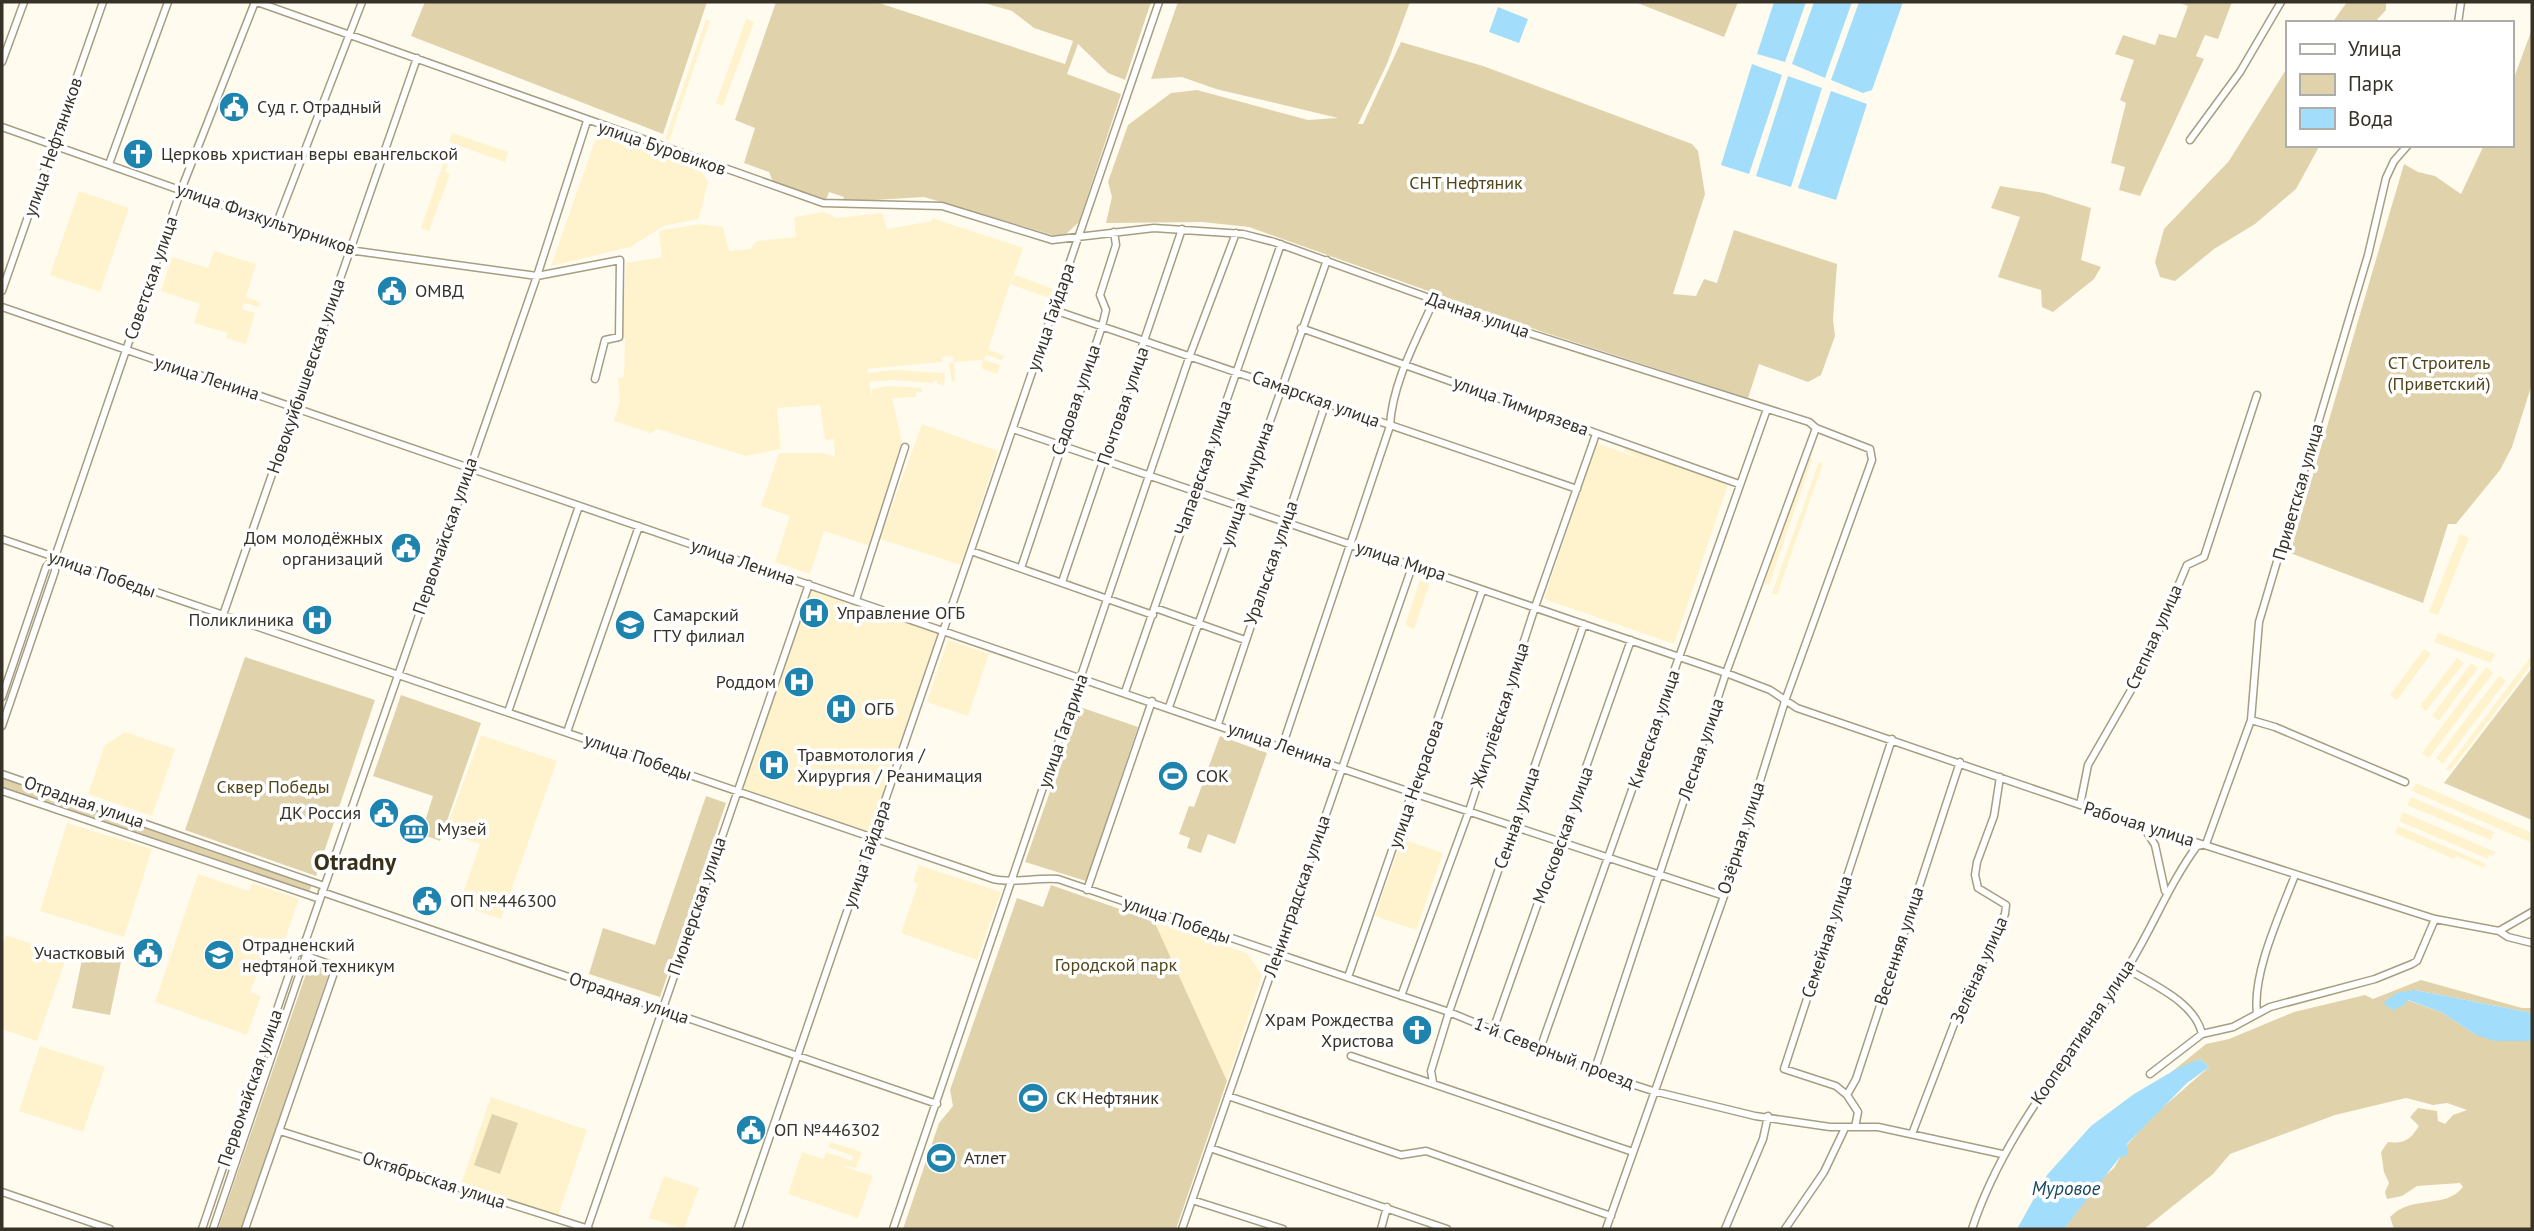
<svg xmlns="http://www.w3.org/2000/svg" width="2534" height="1231" font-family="'PT Sans',sans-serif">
<rect width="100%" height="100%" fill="#fffbef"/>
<path fill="#fff3ce" d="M706,19L710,21L669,141L665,139Z
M746,19L754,22L723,106L716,103Z
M598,132L702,172L708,182L699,219L664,226L630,247L551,266Z
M452,133L508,152L505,162L449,142Z
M444,161L448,163L445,172L450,174L429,231L421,228Z
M79,191L129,208L100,292L50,275Z
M824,212L837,218L882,213L887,229L932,221V218L1023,248L1011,283L1015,275L1053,289L1049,298L1010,284L988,349L1004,356L1002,360L986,355L984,360L1000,365L997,374L981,368L983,360L954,362L955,381L952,382L949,363L954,362L952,356L942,357V362L867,369L868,373L894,370L945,373L944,385L937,384V379L932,383L894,380L869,382L872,396V389L888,386L922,388V392H916V397L892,398L902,442L870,546L824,531L810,574L775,562L790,516L761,506L779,453H823L835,457L834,439L825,440L820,405L777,408L781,449L746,456L658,429L650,433L614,421L620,402L618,378L624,377L625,338H622L626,263L662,257L659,232L662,230L700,224L723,227L729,251L750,249L757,241L796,237L794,217Z
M214,251L256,264L246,297L260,302L259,307L244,303L242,309L255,313L246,344L226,338L227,333L194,323L200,304L161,291L172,257L208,268Z
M922,424L998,451L961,565L880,539Z
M1597,443L1646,461L1624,451L1625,447L1728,485L1674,644L1544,599Z
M1808,457L1812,459L1769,585L1764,583Z
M1819,462L1823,463L1777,595L1772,593Z
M2460,534L2469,538L2438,615L2429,612Z
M1420,580L1430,583L1414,629L1405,625Z
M811,591L938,633L870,833L745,789L743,786Z
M2438,633L2495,654L2491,663L2434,642Z
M948,640L989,654L968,716L927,702Z
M2424,649L2431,654L2397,700L2390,695Z
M2532,655V663L2517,684L2450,771L2446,769Z
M2457,658L2464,663L2426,711L2420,706Z
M2471,663L2478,668L2439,721L2432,716Z
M2486,667L2493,673L2429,758L2422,753Z
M2499,676L2506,681L2443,764L2436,758Z
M125,732L175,749L152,816L88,794L105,745Z
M481,735L557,761L501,919L459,905L480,844L445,832Z
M2416,783L2532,833V843L2412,791Z
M2411,797L2494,832L2491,840L2407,805Z
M2403,812L2495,852L2493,856L2489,855L2488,859L2399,821Z
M67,823L152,849L124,937L40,911Z
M2398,826L2486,864L2484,868L2456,856L2454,859L2395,833Z
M1402,839L1443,853L1416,930L1375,916Z
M919,865L1001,892L977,960L901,933L918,884L913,882Z
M198,874L249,891L252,883L299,899L280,954L266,950L250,992L261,996L247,1035L155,1002Z
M1154,921L1247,953L1262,975L1227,1081Z
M6,935L67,956L37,1041L2,1029V948Z
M40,1046L105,1067L83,1132L19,1111Z
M491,1097L587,1130L558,1216L461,1184Z
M830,1142L862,1152L856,1168L839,1165L873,1176L858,1218L788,1194L802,1152L823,1159L826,1152L852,1161L853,1156L828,1147Z
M664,1176L699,1188L684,1229L649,1218Z"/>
<path fill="#e0d3ac" d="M425,2H707L663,134L411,36Z
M776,2H876L1065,64L1073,41L1034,28L1012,11L981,2H1151L1125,80L1108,73L1078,44L1067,74L1121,94L1079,222L1066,234L1056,236L924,197L842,202L844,197L829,192L826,200L773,182L769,172L744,163L755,128L735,120Z
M1178,2H1410L1387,64L1358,124H1363L1401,42L1483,66L1692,144L1698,151L1705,194L1673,294L1696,296L1704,279L1717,283L1734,230L1837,264L1833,319L1835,336L1821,375L1808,382L1759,364L1748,398L1543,332L1249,227L1202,222L1106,223L1112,197L1108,182L1128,125L1171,93L1197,90L1308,120L1338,118L1216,89L1182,77L1151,79Z
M1635,2H1738L1724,37Z
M2178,2H2232L2218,39L2205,35L2196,56L2204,59L2140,196L2119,190L2125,167L2111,163L2126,103L2120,100L2134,60L2115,54L2123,35L2155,45L2159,34L2176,38L2188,6Z
M2347,2H2386V10L2374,23H2332Z
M2532,29V384L2512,447L2500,470L2456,524H2448L2423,603L2290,553L2404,164L2418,172L2435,176L2461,194L2484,145H2511V86Z
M2287,68V145H2320L2296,189L2255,224L2214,249L2175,281L2160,277L2155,262L2164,229L2229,161Z
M2000,186L2044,193L2091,208L2081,260L2101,267L2094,279L2053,312L2042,307L2041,290L1998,277L2020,217L1991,208Z
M245,657L375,700L316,876L185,830Z
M2532,668V820L2444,783Z
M401,695L481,723L440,841L421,834L433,796L373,776Z
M1080,707L1138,727L1086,881L1025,862Z
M1220,736L1267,753L1235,844L1208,834L1201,853L1187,848L1190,838L1179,834L1189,806L1194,807Z
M2,778L312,884L309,893L2,788Z
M706,796L726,803L660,997L589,974L603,928L655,945Z
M1051,885L1154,921L1227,1081L1176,1229H903L939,1123L953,1106L950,1090L1017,898L1043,907Z
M84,950L122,957L110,1015L72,1008Z
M310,962L330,970L241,1229H218Z
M2421,980L2522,1008H2532V1013L2415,990L2407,1000L2441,1012L2476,1035L2532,1041V1229H2394L2390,1217C2412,1194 2445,1210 2463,1187L2460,1183L2417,1186L2402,1196L2387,1199L2385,1192L2389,1183L2384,1172L2381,1152L2388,1142C2404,1144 2410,1140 2419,1126L2410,1117L2418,1108L2437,1111L2438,1121L2445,1124L2453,1115L2467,1110L2447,1103L2433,1105L2406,1098L2335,1115L2230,1154L2213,1174L2144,1229H2064L2100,1180L2114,1168L2127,1145L2153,1116L2209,1067L2200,1059L2169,1074L2206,1044L2229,1039L2294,1012L2365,995L2373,999Z
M492,1114L518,1123L500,1174L474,1165Z"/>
<path fill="#a2defc" d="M1774,2H1806L1785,62L1757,54Z
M1814,2H1852L1825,78L1792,64Z
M1859,2H1903L1872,90L1863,93L1831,80Z
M1498,7L1528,19L1519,43L1489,32Z
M1752,64L1782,75L1749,174L1721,165Z
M1788,76L1822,88L1791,187L1756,176Z
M1831,91L1867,104L1836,200L1798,188Z
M2415,990L2532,1013V1041H2495L2476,1035L2441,1012L2408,1000L2403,1006L2392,1010L2383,1003L2396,993Z
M2200,1059L2209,1067L2187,1083L2127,1144V1156L2120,1157L2064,1229H2017L2047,1175L2091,1126L2134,1094L2178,1068Z"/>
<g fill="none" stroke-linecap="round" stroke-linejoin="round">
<g stroke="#a69e82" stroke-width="9">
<path id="minor" d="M257,2L823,203L942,206L1052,240L1154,228L1243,234L1274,242L1507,326L1809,422L1816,428L1870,449L1872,460L1785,701L1724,896L1606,1229
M2458,23L2461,2
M2,62L24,2
M2,127L349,250L537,276L620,260L619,337L605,340L595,379
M2190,140L2240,72L2281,2
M109,164L168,2
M276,225L362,2
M2,291L103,2
M2,307L1413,793L1724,896
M1054,310L1577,489
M1301,328L1739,484
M1013,429L1726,673L1770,690L1797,708L2080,805L2435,919L2499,931L2532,912
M2,539L993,879C1015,884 1036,877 1058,879L1449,1012L1594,1072L1653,1091L1755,1116L1830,1127H1878L2002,1154
M971,551L1153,615
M1021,568L1102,326L1106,310L1100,295L1116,245L1114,232
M1062,582L1182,229
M856,600L905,447
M1155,608L1245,640
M223,615L417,58
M1125,692L1281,244
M2,697L46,567L55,557
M1169,707L1327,260
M508,712L579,506
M2251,720L2275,727L2405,782
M1218,724L1326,402
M2,726L55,571V557L181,190L255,2
M567,732L639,526
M1282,747L1390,426C1392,383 1417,339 1434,300
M2,774L324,886
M2,791L320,899
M2080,805L2088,765L2142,671L2187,565L2204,557L2257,395
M2143,826L2155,845L2165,891
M1087,890L1152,701
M322,892L937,1104
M2499,931L2508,937L2532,943
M2127,969C2153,985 2195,1002 2202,1034
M1348,977L1482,591
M1401,996L1469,811L1535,607L1596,434
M2257,1013C2252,973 2281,912 2295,875
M1493,1030L1631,640
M1540,1049L1767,409
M1351,1056L1633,1152
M1594,1072L1726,673L1816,428
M2150,1074L2202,1034L2233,1027L2270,1007L2375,979L2412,964L2417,961L2435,919
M1433,1082L1431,1071L1449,1012L1584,624
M1847,1095L1836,1086L1784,1069L1892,739
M1228,1096L1401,1155L1426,1151L1611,1216
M1855,1127L1858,1112L1847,1095L1856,1079L1960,762
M280,1131L589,1229
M1912,1134L1956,1019L2005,914L2006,905L1978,888L1975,875L1977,862L1994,816L2000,777
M1210,1148L1447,1229
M2,1192L110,1229
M1192,1200L1283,1229
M202,1229L296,954L302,951L537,276L587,121
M213,1229L306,955
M245,1229L335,970L334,966L307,956
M587,1229L809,584
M738,1229L1159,2
M893,1229L1190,355L1236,233
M1182,1229L1413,564
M1381,1229L1387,1207
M1725,1229L1763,1139L1768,1116
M1785,1229L1824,1172L1845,1128
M1972,1229C2004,1131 2074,1054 2128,967C2153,927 2169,884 2197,846L2206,844L2251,720L2259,622L2368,255L2386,178L2394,161L2408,145"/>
</g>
<use href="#minor" stroke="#fff" stroke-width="6"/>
</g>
<defs>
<g id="civic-disc" transform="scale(1.575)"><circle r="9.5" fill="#1e84ae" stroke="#fff"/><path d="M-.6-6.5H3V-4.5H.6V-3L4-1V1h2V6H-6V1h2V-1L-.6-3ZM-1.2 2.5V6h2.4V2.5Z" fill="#fff"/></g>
<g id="church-disc" transform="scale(1.575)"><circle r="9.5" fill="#1e84ae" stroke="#fff"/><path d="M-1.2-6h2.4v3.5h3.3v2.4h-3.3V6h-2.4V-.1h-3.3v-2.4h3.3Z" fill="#fff"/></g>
<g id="hospital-disc" transform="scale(1.575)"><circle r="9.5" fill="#1e84ae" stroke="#fff"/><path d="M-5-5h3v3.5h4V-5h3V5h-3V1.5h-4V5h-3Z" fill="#fff"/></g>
<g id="university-disc" transform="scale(1.575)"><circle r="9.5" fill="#1e84ae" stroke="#fff"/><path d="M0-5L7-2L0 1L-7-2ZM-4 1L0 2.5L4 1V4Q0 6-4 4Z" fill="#fff"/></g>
<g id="stadium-disc" transform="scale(1.575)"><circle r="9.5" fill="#1e84ae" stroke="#fff"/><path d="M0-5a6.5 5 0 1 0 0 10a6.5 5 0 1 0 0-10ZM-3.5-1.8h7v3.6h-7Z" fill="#fff"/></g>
<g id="museum-disc" transform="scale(1.575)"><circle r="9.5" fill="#1e84ae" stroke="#fff"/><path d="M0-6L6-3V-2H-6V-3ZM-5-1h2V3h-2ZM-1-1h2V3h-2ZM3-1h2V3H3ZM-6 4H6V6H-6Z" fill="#fff"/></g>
</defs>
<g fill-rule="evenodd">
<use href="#civic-disc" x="234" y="107"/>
<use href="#church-disc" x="138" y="154"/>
<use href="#civic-disc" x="392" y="291"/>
<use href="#civic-disc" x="406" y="548"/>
<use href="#hospital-disc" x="814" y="613"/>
<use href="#hospital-disc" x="317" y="620"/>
<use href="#university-disc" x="630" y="625"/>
<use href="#hospital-disc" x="799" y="682"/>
<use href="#hospital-disc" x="841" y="709"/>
<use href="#hospital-disc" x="774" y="765"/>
<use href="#stadium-disc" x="1173" y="776"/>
<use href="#civic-disc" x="384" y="813"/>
<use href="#museum-disc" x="414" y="829"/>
<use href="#civic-disc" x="427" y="901"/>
<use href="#civic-disc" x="148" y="953"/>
<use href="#university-disc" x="219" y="955"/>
<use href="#church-disc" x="1417" y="1030"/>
<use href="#stadium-disc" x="1033" y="1098"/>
<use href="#civic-disc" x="751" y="1130"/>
<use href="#stadium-disc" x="941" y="1158"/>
</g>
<g text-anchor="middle" stroke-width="7" stroke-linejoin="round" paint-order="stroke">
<g font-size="18" fill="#363227" stroke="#fff" text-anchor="start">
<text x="257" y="113">Суд г. Отрадный</text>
<text x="161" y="160">Церковь христиан веры евангельской</text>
<text x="415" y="297">ОМВД</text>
<text x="383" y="544" text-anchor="end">Дом молодёжных<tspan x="383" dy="21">организаций</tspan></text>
<text x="837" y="619">Управление ОГБ</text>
<text x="653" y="621">Самарский<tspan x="653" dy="21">ГТУ филиал</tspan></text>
<text x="294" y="626" text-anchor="end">Поликлиника</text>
<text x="776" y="688" text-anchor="end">Роддом</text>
<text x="864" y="715">ОГБ</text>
<text x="797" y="761">Травмотология /<tspan x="797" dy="21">Хирургия / Реанимация</tspan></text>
<text x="1196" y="782">СОК</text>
<text x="361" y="819" text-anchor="end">ДК Россия</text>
<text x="437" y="835">Музей</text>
<text x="450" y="907">ОП №446300</text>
<text x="242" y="951">Отрадненский<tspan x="242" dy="21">нефтяной техникум</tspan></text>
<text x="125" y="959" text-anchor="end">Участковый</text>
<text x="1394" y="1026" text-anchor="end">Храм Рождества<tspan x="1394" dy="21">Христова</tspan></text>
<text x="1056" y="1104">СК Нефтяник</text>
<text x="774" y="1136">ОП №446302</text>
<text x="964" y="1164">Атлет</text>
</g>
<g font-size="18" fill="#363227" stroke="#fff">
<text transform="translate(53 147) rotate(-71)" y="6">улица Нефтяников</text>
<text transform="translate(662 148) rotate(19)" y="6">улица Буровиков</text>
<text transform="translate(266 219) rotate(19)" y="6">улица Физкультурников</text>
<text transform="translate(151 278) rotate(-71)" y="6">Советская улица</text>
<text transform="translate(1478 315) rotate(19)" y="6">Дачная улица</text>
<text transform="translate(1051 317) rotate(-71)" y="6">улица Гайдара</text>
<text transform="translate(306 376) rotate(-71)" y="6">Новокуйбышевская улица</text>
<text transform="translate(207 378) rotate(18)" y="6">улица Ленина</text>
<text transform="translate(1316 399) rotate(20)" y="6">Самарская улица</text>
<text transform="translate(1076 400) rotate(-71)" y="6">Садовая улица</text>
<text transform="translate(1123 406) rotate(-71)" y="6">Почтовая улица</text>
<text transform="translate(1521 406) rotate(20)" y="6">улица Тимирязева</text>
<text transform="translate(1203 468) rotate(-71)" y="6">Чапаевская улица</text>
<text transform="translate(1247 484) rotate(-71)" y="6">улица Мичурина</text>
<text transform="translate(2298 492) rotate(-74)" y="6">Приветская улица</text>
<text transform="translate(445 536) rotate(-71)" y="6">Первомайская улица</text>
<text transform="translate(1401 561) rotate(18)" y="6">улица Мира</text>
<text transform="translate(743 562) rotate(19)" y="6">улица Ленина</text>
<text transform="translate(1271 563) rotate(-71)" y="6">Уральская улица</text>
<text transform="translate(102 574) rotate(19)" y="6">улица Победы</text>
<text transform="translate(2154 637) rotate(-66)" y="6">Степная улица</text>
<text transform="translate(1500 715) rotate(-72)" y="6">Жигулёвская улица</text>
<text transform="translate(1654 729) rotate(-71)" y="6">Киевская улица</text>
<text transform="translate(1063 731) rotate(-71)" y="6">улица Гагарина</text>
<text transform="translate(1280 745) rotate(19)" y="6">улица Ленина</text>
<text transform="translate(1701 749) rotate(-71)" y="6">Лесная улица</text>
<text transform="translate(638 757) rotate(19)" y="6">улица Победы</text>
<text transform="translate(1416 784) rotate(-71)" y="6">улица Некрасова</text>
<text transform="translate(84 802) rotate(19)" y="6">Отрадная улица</text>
<text transform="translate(1517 818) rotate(-71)" y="6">Сенная улица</text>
<text transform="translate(2139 824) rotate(17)" y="6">Рабочая улица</text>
<text transform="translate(1563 835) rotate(-70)" y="6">Московская улица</text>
<text transform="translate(1741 838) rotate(-72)" y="6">Озёрная улица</text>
<text transform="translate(867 854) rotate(-71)" y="6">улица Гайдара</text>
<text transform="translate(1297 896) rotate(-71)" y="6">Ленинградская улица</text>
<text transform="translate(697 906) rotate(-71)" y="6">Пионерская улица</text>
<text transform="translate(1177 920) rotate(19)" y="6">улица Победы</text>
<text transform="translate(1827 937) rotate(-72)" y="6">Семейная улица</text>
<text transform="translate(1899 946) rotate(-72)" y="6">Весенняя улица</text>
<text transform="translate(1979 970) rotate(-66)" y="6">Зелёная улица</text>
<text transform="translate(629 998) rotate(19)" y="6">Отрадная улица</text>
<text transform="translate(2083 1032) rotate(-56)" y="6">Кооперативная улица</text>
<text transform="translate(1554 1053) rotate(21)" y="6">1-й Северный проезд</text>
<text transform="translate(250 1088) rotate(-71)" y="6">Первомайская улица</text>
<text transform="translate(434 1180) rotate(18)" y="6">Октябрьская улица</text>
</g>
<g font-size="18" fill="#51451a" stroke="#fff">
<text x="1466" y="189">СНТ Нефтяник</text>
<text x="2439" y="369">СТ Строитель<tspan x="2439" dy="21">(Приветский)</tspan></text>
<text x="273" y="793">Сквер Победы</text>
<text x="1116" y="971">Городской парк</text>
</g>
<g font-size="19" font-style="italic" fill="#18485e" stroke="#fff">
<text x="2066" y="1195">Муровое</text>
</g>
<g font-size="24" font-weight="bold" fill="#383119" stroke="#fff">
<text x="355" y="870">Otradny</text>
</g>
</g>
<rect width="2534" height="1231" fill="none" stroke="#363227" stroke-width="7"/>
<rect x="2286" y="21" width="228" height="126" fill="#ffffff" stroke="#afada9" stroke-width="2"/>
<rect x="2300" y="44" width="35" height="10" fill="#ffffff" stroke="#afada9" stroke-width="2"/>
<text x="2348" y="56" font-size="21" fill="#363227">Улица</text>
<rect x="2300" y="74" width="35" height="21" fill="#e0d3ac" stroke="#afada9" stroke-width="2"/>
<text x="2348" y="91" font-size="21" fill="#363227">Парк</text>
<rect x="2300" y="108" width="35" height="21" fill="#a2defc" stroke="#afada9" stroke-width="2"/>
<text x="2348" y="126" font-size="21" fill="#363227">Вода</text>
</svg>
